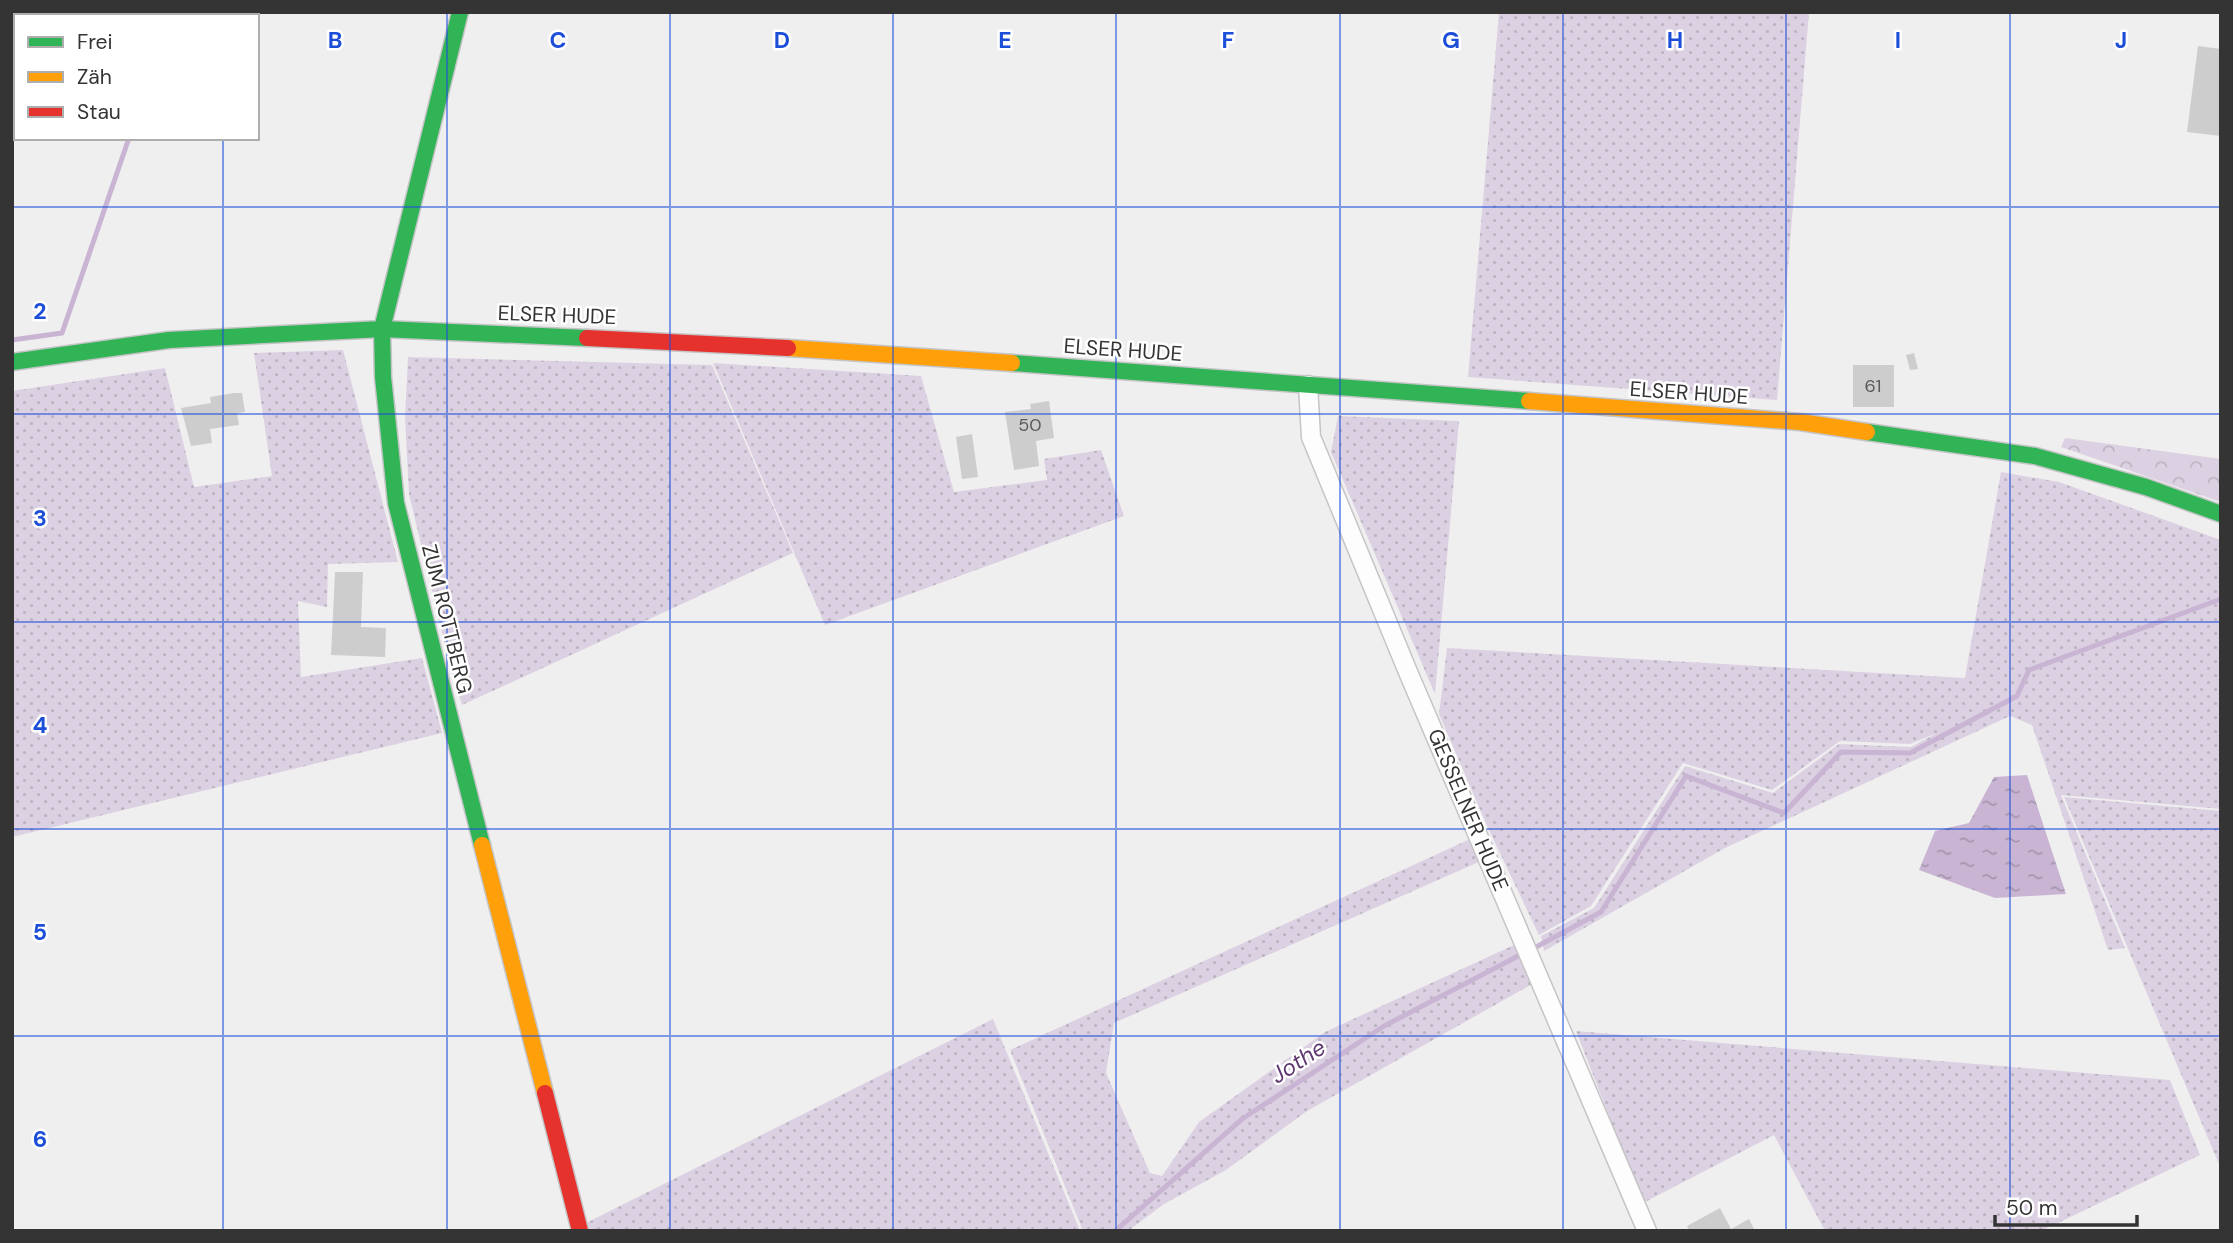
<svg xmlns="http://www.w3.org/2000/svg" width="2233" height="1243" font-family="'DM Sans',sans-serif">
<defs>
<pattern id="grass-dots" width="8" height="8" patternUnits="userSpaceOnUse" patternTransform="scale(1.75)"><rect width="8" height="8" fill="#dcd1e2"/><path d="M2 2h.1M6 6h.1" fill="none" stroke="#bdb4c2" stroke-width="1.8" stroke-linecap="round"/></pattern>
<pattern id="forest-crowns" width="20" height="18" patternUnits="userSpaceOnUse" patternTransform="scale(1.75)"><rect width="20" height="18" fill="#dcd1e2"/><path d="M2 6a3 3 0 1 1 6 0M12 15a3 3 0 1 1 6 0" fill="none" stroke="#bdb4c2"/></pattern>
<pattern id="water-ripples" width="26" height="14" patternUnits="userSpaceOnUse" patternTransform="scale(1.75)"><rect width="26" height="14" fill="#c9b5d3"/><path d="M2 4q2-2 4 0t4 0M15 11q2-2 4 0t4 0" fill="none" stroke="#a494ac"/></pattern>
</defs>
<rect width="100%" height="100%" fill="#f0eff0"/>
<path fill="url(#grass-dots)" d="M1499,12H1809L1777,400L1468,377Z
M343,350L398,562L328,564L327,607L298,601L301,677L422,658L442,733L12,837V391L165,368L194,487L272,476L254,353Z
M408,357L712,365L793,553L462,705L445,645L409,494L405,417Z
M713,363L921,376L954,492L1047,480L1044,459L1101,450L1124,516L825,625Z
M1338,416L1459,421L1435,694L1331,452Z
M2001,472L2059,482L2221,540V809L2061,795L2125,948L2108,950L2032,725L2010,716L1725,848L1544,951L1541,936L1594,908L1685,766L1773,793L1839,744L1911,747L1937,733L1910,744L1840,741L1772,790L1683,763L1591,906L1539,935L1488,828L1439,714L1447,648L1965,678Z
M2064,797L2221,811V1169Z
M1470,839L1481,861L1114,1023L1106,1073L1150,1173L1162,1176L1199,1122L1325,1032L1514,945L1534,983L1307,1111L1226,1170L1164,1204L1128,1231H1083L1010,1050Z
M993,1019L1080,1231H588L586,1223Z
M1576,1031L2170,1080L2200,1155L2041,1231H1825L1774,1135L1643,1203Z"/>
<path fill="url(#forest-crowns)" d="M2065,438L2221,459V502L2061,447Z"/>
<path fill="url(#water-ripples)" d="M2027,775L2066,894L1995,898L1919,870L1935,831L1969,823L1994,777Z"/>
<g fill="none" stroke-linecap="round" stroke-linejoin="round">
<path stroke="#c9b5d3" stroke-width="5" d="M171,16L172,12
M12,340L62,333L129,138
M1538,946L1601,912L1686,776L1784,813L1841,752L1910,753L2017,696L2029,670L2221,599
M1115,1231L1242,1119L1384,1026L1522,954"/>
</g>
<path fill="#cecdce" d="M2198,46L2221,49V136L2187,132Z
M1914,353L1918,369L1910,370L1906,355Z
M1853,365H1894V407H1853Z
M234,393H242L245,412L237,413L239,425L210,429L212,443L191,446L181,408L211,403L210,397Z
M1049,401L1054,438L1036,441L1039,466L1014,470L1005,412L1031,409L1030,404Z
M972,434L978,477L962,479L956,437Z
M335,572H363L361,627L386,628L385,657L331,655Z
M1720,1208L1731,1229L1749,1219L1755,1231H1689L1687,1226Z"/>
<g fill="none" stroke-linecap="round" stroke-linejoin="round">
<g stroke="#c5c4c6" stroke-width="21">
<path id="street" d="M1308,385L1311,437L1408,672L1647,1231"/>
</g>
<g stroke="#c5c4c6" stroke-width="19">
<path id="fast" d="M460,12L382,329L383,377L396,503L482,845
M12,362L169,340L382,329L587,338
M1012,363L1529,401
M1867,432L2035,456L2146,487L2221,514"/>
</g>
<g stroke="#c5c4c6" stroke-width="19">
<path id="slow" d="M788,348L1012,363
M1529,401L1800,422L1867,432
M482,845L545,1093"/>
</g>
<g stroke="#c5c4c6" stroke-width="19">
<path id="jam" d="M587,338L788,348
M545,1093L580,1231"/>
</g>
<use href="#street" stroke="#fdfdfd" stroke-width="18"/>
<use href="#fast" stroke="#30b455" stroke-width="16"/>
<use href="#slow" stroke="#ff9f0a" stroke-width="16"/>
<use href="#jam" stroke="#e5322d" stroke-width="16"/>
</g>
<path fill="none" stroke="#1d4ed8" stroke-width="2" stroke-opacity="0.55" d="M223,12V16M447,12V1231M670,12V1231M893,12V1231M1116,12V1231M1340,12V1231M1563,12V1231M1786,12V1231M2010,12V1231M223,138V1231M12,207H2221M12,414H2221M12,622H2221M12,829H2221M12,1036H2221"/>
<g text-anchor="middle" stroke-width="5" stroke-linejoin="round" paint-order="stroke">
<g font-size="18" fill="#5b5a5b">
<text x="1873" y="392">61</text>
<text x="1030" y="431">50</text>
</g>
<g font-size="21" fill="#353435" stroke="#fff">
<text transform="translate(557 315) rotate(2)" y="7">ELSER HUDE</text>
<text transform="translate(1123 350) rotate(4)" y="7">ELSER HUDE</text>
<text transform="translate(1689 393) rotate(4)" y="7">ELSER HUDE</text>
<text transform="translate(447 619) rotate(76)" y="7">ZUM ROTTBERG</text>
<text transform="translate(1468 810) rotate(67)" y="7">GESSELNER HUDE</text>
</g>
<g font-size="23" font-style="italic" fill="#5e386f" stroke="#fff">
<text transform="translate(1298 1061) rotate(-33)" y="8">Jothe</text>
</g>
</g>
<g font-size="23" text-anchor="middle" font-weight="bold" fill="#1d4ed8" stroke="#fff" stroke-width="5" stroke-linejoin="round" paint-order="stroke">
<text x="335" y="48">B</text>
<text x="558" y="48">C</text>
<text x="782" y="48">D</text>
<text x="1005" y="48">E</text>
<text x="1228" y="48">F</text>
<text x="1451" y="48">G</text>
<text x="1675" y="48">H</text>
<text x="1898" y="48">I</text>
<text x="2121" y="48">J</text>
<text x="40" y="319">2</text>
<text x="40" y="526">3</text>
<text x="40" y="733">4</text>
<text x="40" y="940">5</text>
<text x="40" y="1147">6</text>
</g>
<rect width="2233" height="1243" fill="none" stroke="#353435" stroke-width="28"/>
<rect x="14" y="14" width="245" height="126" fill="#ffffff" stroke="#aeaeae" stroke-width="2"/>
<rect x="28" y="37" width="35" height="10" fill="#30b455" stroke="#aeaeae" stroke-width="2"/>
<text x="77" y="49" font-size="21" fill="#353435">Frei</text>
<rect x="28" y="72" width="35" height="10" fill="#ff9f0a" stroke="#aeaeae" stroke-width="2"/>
<text x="77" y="84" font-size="21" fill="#353435">Zäh</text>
<rect x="28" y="107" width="35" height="10" fill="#e5322d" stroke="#aeaeae" stroke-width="2"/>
<text x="77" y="119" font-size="21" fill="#353435">Stau</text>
<path d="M1995 1215v10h142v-10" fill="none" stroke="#353435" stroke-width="3.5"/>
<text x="2006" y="1215" font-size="21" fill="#353435" stroke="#ffffff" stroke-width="5" paint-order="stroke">50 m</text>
</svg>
